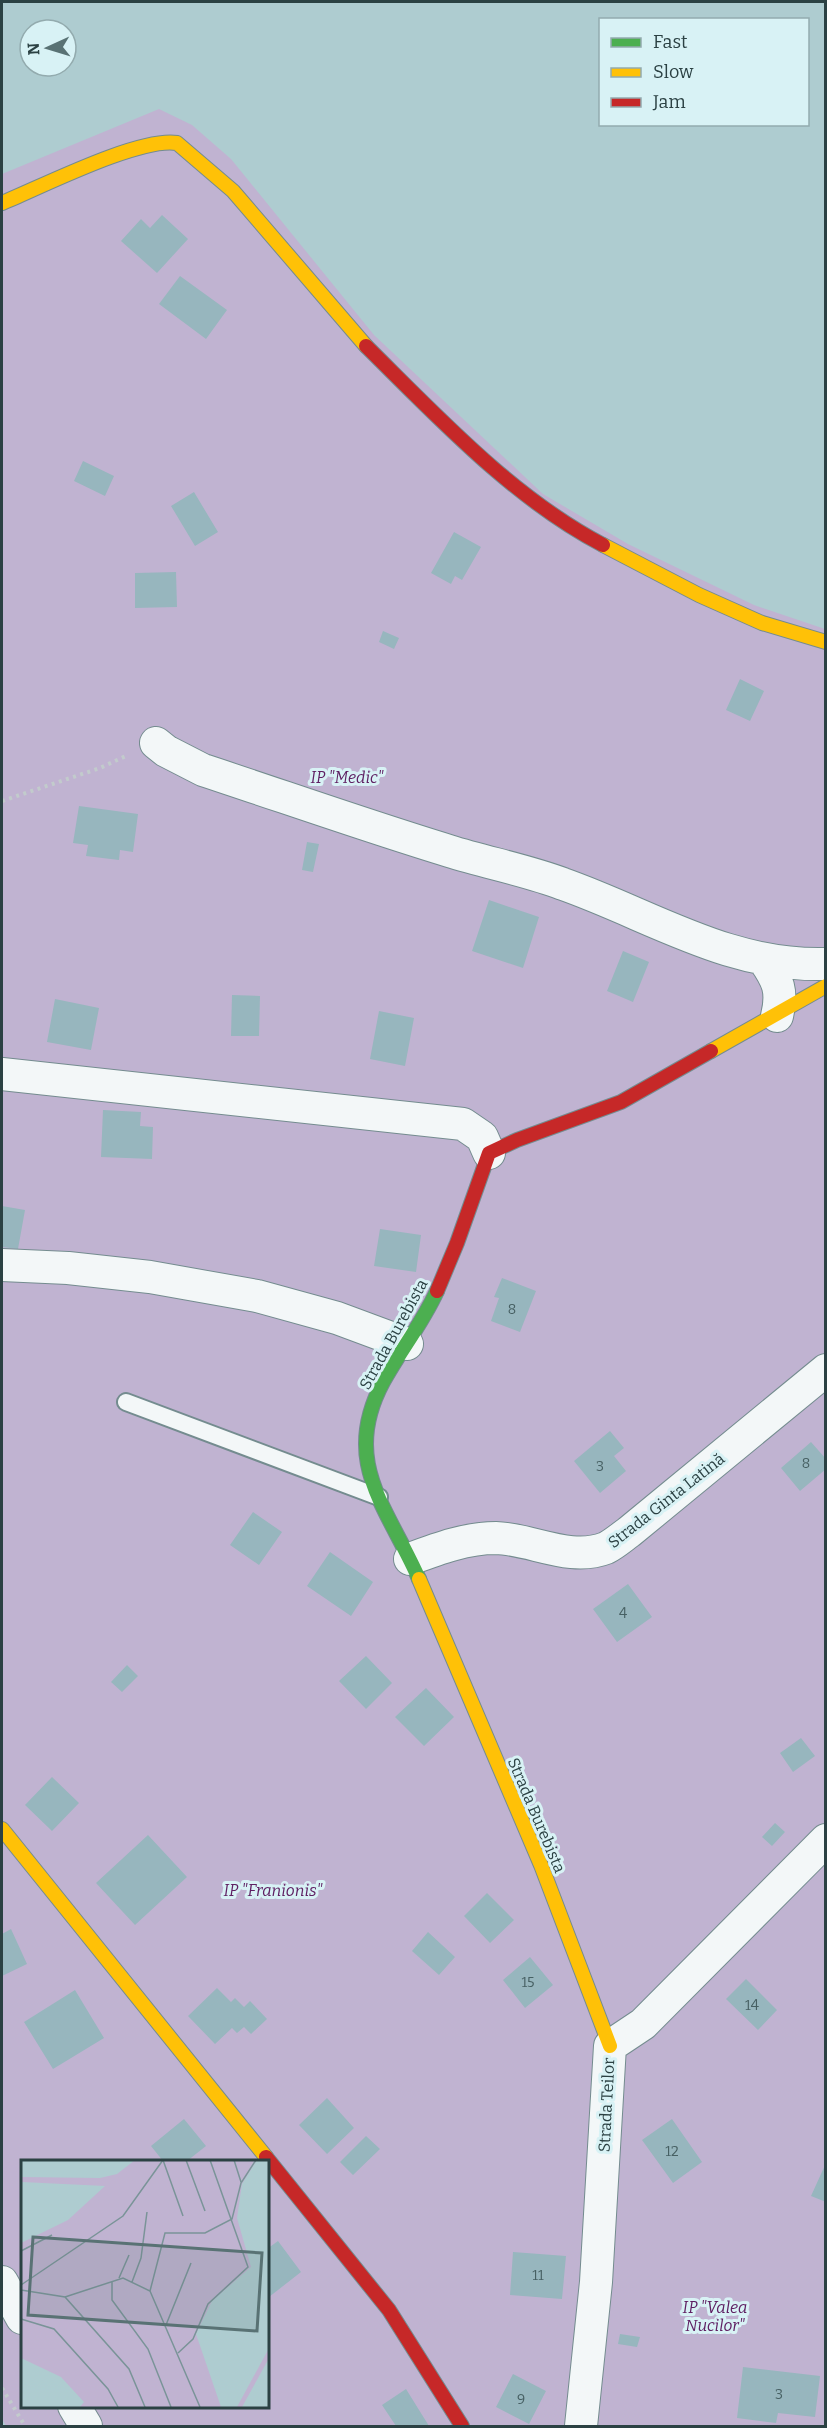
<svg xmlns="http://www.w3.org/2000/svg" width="827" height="2428" font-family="Bitter,serif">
<rect width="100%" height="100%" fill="#aeccd0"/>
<path fill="#c0b3d1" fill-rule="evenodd" d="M159,109L192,125L231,159L374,335L543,494L628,544L754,605L825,629V2426H6L2,2419V174ZM22,2161H267V2406H22Z"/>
<path fill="#97b6be" d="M162,215L188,239L157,273L121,241L141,219L150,228Z
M180,276L227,310L206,339L159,304Z
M83,461L114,476L105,496L74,481Z
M194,492L218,532L195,546L171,506Z
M454,532L481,547L462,580L455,576L451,584L431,573Z
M176,572L177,607L135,608V573Z
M383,631L399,638L394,649L379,642Z
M740,679L764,691L750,721L726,710Z
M79,806L138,814L133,852L120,850L119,860L86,856L88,845L73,843Z
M307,842L319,844L313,872L302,870Z
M489,900L539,917L523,968L472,951Z
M623,951L649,962L633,1002L607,991Z
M232,995L260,996L259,1036H231Z
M55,999L99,1008L91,1050L47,1042Z
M379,1011L414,1018L405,1066L370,1059Z
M103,1110L141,1112L140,1126L153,1127L152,1159L101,1157Z
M2,1206L25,1210L18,1249L2,1247Z
M380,1229L421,1235L416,1272L374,1266Z
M502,1278L536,1291L520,1332L491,1321L499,1298L494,1297Z
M610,1431L624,1448L614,1456L626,1471L600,1493L574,1461Z
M811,1442L826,1459V1469L800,1491L781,1468Z
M253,1512L282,1532L259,1565L230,1545Z
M330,1552L373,1582L351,1616L307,1586Z
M628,1584L652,1617L617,1642L593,1609Z
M366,1656L392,1683L366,1709L339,1681Z
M127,1665L138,1676L122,1692L111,1682Z
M426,1688L454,1717L424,1746L395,1717Z
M801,1738L815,1756L793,1772L780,1753Z
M52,1777L79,1803L52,1831L25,1805Z
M775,1823L785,1832L772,1846L762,1837Z
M148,1835L187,1877L135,1925L96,1883Z
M487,1893L514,1920L490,1943L464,1916Z
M11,1929L27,1964L2,1976V1934Z
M428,1932L455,1957L439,1975L412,1951Z
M530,1957L553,1985L525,2008L503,1980Z
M746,1979L777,2010L758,2030L726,1999Z
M217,1988L231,2002L235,1998L244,2007L250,2001L267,2019L251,2034L244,2027L237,2033L232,2028L215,2044L188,2016Z
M75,1990L104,2038L53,2069L24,2022Z
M327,2098L354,2128L327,2154L299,2125Z
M184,2119L206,2146L187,2161H163L151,2146Z
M672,2119L702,2162L673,2183L642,2140Z
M366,2136L380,2149L353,2175L340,2162Z
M826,2163V2202L811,2196Z
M278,2241L301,2272L269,2297L267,2294V2249Z
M513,2252L566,2256L562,2299L510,2295Z
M620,2334L640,2337L637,2347L618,2344Z
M743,2367L820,2376L815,2417L778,2413L776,2423L737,2418Z
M513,2374L546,2391L529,2424L496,2407Z
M406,2389L429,2426H396L382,2405Z"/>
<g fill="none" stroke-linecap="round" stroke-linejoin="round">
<g stroke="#748c8f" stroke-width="20">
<path id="lane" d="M126,1402L379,1497"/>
</g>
<g stroke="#748c8f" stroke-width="34">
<path id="street" d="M156,743L166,751L203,770C285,797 367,826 449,851C487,863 526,870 563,884C651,915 728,967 826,964
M764,960C778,980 783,991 777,1016
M2,1074L463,1124L482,1137L489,1153
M2,1265L68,1268L150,1277L257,1296L337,1318L407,1344
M410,1559C437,1549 466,1538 496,1538C532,1539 570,1562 606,1548C614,1544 622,1537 629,1532L826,1370
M2,2282L22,2318
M74,2406L86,2426
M581,2426L596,2282L610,2046L643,2024L826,1840"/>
</g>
<g stroke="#748c8f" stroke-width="16">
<path id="fast" d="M419,1579C388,1508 340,1462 383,1382C400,1351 422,1324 437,1291"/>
</g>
<g stroke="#748c8f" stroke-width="16">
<path id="slow" d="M2,203C41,187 139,137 177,143L233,191L366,346
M603,545L699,595L762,623L826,642
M711,1051L826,986
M419,1579L541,1865L610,2046
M2,1829L266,2157"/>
</g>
<g stroke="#748c8f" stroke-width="16">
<path id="jam" d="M366,346C438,417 513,498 603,545
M437,1291L457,1243L489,1153L517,1140L621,1102L711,1051
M266,2157L389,2310L462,2426"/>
</g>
<path stroke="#c2cbcc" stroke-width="4" stroke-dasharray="3 4.5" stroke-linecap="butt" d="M2,801L100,768L128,755
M2,2388L25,2426"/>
<use href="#lane" stroke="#f3f7f8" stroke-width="16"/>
<use href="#street" stroke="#f3f7f8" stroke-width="32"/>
<use href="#fast" stroke="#4caf50" stroke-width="14"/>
<use href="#slow" stroke="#ffc107" stroke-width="14"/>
<use href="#jam" stroke="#c62828" stroke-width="14"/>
</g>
<g text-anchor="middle" stroke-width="6" stroke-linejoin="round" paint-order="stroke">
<g font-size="14" fill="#476063">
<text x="512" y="1314">8</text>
<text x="806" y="1468">8</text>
<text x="600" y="1471">3</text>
<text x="623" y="1618">4</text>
<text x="528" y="1987">15</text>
<text x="752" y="2010">14</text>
<text x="672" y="2156">12</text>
<text x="538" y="2280">11</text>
<text x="779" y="2399">3</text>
<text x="521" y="2404">9</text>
</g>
<g font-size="16" font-style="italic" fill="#5f2063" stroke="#d8f2f5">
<text x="347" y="783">IP "Medic"</text>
<text x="273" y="1896">IP "Franionis"</text>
<text x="715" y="2313">IP "Valea<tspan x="715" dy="18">Nucilor"</tspan></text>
</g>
<g font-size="16" fill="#2b4143" stroke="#d8f2f5">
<text transform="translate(393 1334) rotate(-61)" y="6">Strada Burebista</text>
<text transform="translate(666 1500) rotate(-38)" y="6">Strada Ginta Latină</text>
<text transform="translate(537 1815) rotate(67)" y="6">Strada Burebista</text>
<text transform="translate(606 2105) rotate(-87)" y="6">Strada Teilor</text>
</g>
</g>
<g transform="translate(21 2160)">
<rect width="248" height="248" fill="#aeccd0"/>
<path d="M114,0H236L221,24L216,58L230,107L191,141L175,174L200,247H59L63,242L40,217L0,198V83L47,60L84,26L1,22L0,17L79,18L96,14ZM247,190V200L221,247H216Z" fill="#c0b3d1"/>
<path fill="none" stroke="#7a9498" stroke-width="1.5" d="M142,0L162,56M165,0L184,51M213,0L220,22M0,91L31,75M98,118L108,95M91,121V140L127,189L150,247M111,122L120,98L126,52M0,125L102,56L142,0M0,130L44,137L108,209L124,247M129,131L144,73H184L211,59L220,23L235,0M44,137L102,118L129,131L179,247M0,159L33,169L87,229L97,247M145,165L170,103M157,193L172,179L187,144L227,107L189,0"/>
<path fill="#597274" fill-opacity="0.15" stroke="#597274" stroke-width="3" d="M12,77L241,93L236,171L7,155Z"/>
<rect width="248" height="248" fill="none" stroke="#2b4143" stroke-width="3"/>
</g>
<rect width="827" height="2428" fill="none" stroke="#2b4143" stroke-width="6"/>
<rect x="599" y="18" width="210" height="108" fill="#d8f2f5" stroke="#93abae" stroke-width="1.5"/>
<rect x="611" y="38" width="30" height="9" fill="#4caf50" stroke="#93abae" stroke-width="1.5"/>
<text x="653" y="48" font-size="18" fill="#2b4143">Fast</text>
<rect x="611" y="68" width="30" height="9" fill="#ffc107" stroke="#93abae" stroke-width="1.5"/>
<text x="653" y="78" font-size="18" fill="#2b4143">Slow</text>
<rect x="611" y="98" width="30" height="9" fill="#c62828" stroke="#93abae" stroke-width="1.5"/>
<text x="653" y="108" font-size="18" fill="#2b4143">Jam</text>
<g transform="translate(48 48) rotate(266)"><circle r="28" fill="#d8f2f5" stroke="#93abae" stroke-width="1.5"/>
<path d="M0-4.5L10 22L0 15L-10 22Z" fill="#597274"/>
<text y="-9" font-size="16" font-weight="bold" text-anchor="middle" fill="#2b4143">N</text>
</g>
</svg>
